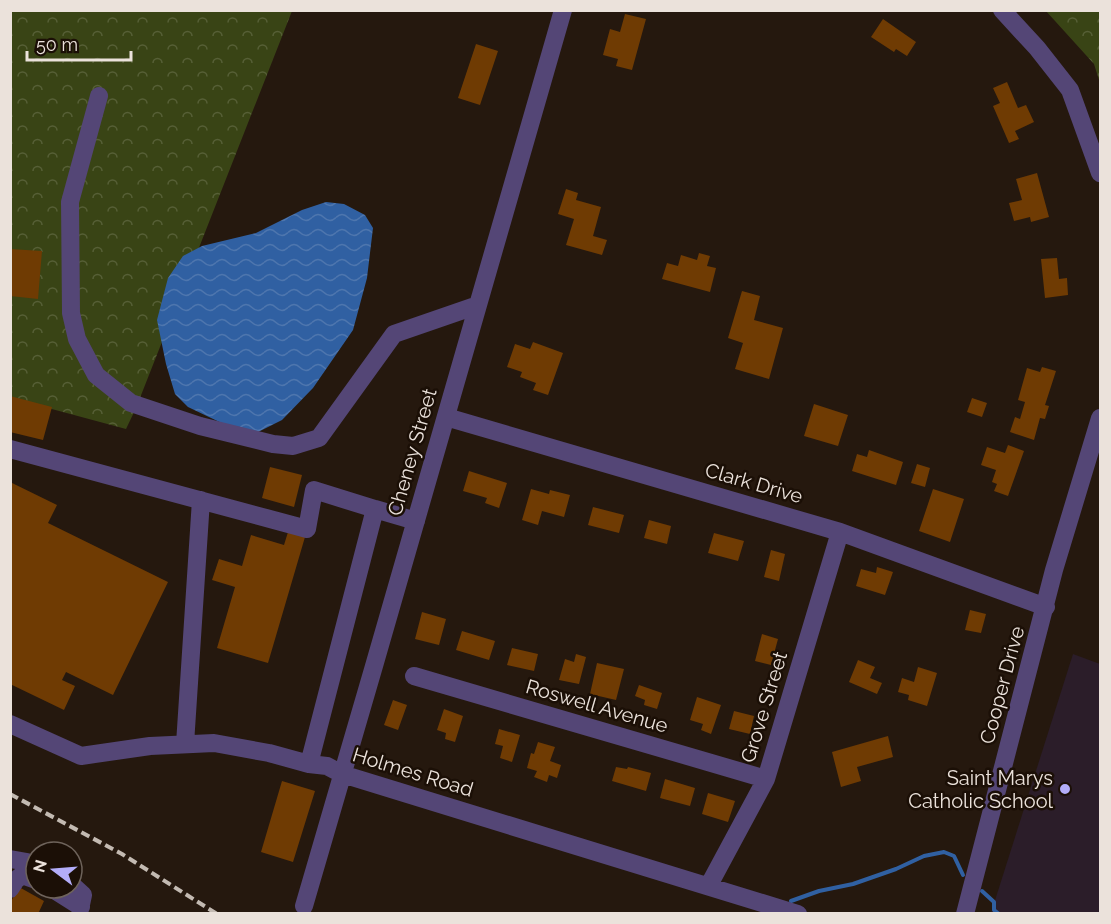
<svg xmlns="http://www.w3.org/2000/svg" width="1111" height="924" font-family="Raleway,sans-serif">
<defs>
<pattern id="forest-crowns" width="20" height="18" patternUnits="userSpaceOnUse" patternTransform="scale(1.5)"><rect width="20" height="18" fill="#394415"/><path d="M2 6a3 3 0 1 1 6 0M12 15a3 3 0 1 1 6 0" fill="none" stroke="#565f36"/></pattern>
<pattern id="water-waves" width="16" height="10" patternUnits="userSpaceOnUse" patternTransform="scale(1.5)"><rect width="16" height="10" fill="#3060a2"/><path d="M0 5q4-4 8 0t8 0" fill="none" stroke="#4e76ae"/></pattern>
</defs>
<rect width="100%" height="100%" fill="#25180e"/>
<path fill="#2b1d29" d="M1073,654L1100,664V913H991Z"/>
<path fill="url(#forest-crowns)" d="M10,11H292L136,408L126,429L11,398Z
M1046,11H1100V83L1094,64Z"/>
<path fill="url(#water-waves)" d="M326,202L344,204L365,215L373,228L367,278L353,330L313,388L282,420L256,433L230,427L188,407L175,394L166,364L157,320L168,278L183,256L202,246L256,233L302,210Z"/>
<g fill="none" stroke-linecap="round" stroke-linejoin="round">
<path stroke="#3060a2" stroke-width="4" d="M982,891L994,902V910L999,914
M791,901L819,891L853,884L896,869L924,856L944,852L954,856L963,875"/>
</g>
<path fill="#6f3b03" d="M625,14L646,19L632,70L616,66L618,59L603,55L610,29L620,32Z
M883,19L916,42L907,56L896,49L894,52L871,37Z
M476,44L498,51L480,105L458,98Z
M1007,82L1018,108L1026,105L1034,122L1015,131L1019,139L1009,143L993,106L1000,103L993,88Z
M1037,173L1049,217L1031,222L1030,217L1014,221L1009,203L1022,200L1016,179Z
M566,189L578,193L576,200L601,207L593,236L607,240L602,255L566,245L574,219L558,214Z
M10,249L42,251L38,299L10,296Z
M699,253L710,256L707,266L716,268L710,292L662,279L667,263L678,266L681,255L697,260Z
M1057,258L1059,279L1067,278L1068,295L1045,298L1041,259Z
M742,291L760,296L754,320L783,328L769,379L735,369L743,343L728,338Z
M533,342L563,353L548,395L533,390L536,383L520,377L522,372L507,367L515,344L530,349Z
M1042,367L1056,371L1045,405L1049,406L1045,419L1040,418L1034,440L1010,432L1015,417L1020,419L1025,402L1018,400L1027,368L1040,372Z
M10,396L52,407L43,440L10,432Z
M972,398L987,403L982,417L967,412Z
M814,404L848,415L838,446L804,436Z
M1008,445L1024,451L1008,496L994,491L997,484L992,482L996,470L981,465L987,447L1005,453Z
M869,450L903,462L896,485L852,471L857,454L867,457Z
M917,464L930,468L925,487L911,483Z
M270,467L302,475L294,507L262,498Z
M469,471L507,483L499,508L485,503L487,498L463,491Z
M10,482L57,505L48,523L168,582L113,695L66,672L62,680L75,686L64,710L10,684Z
M531,489L549,494L550,490L570,495L564,517L542,511L538,525L522,520Z
M933,489L964,499L950,542L919,531Z
M593,507L624,515L619,533L588,525Z
M649,520L671,526L667,544L644,538Z
M288,532L305,537L268,663L217,648L235,587L212,580L219,559L242,566L251,535L284,545Z
M714,533L744,541L738,561L708,553Z
M771,550L785,554L779,581L764,577Z
M877,567L893,572L885,595L856,586L861,569L876,573Z
M970,610L986,614L981,633L965,630Z
M422,612L446,619L439,645L415,639Z
M462,631L495,641L489,660L456,650Z
M762,634L778,639L771,665L755,661Z
M512,648L538,654L534,671L507,665Z
M576,654L586,657L579,684L559,680L565,659L574,662Z
M858,660L875,667L870,678L882,683L877,694L849,682Z
M597,663L624,669L616,700L590,694Z
M918,667L937,673L927,706L908,700L909,695L898,692L902,678L914,682Z
M639,685L662,693L657,709L644,705L645,700L635,696Z
M697,697L721,705L711,734L701,730L703,724L690,720Z
M393,700L407,705L398,730L384,725Z
M444,709L463,716L455,742L445,739L446,733L437,730Z
M734,711L754,716L750,734L729,729Z
M499,729L520,735L512,762L500,758L503,746L495,744Z
M888,736L893,757L857,767L861,781L841,787L832,752Z
M538,742L555,747L550,761L561,765L557,778L549,775L547,782L534,777L537,771L527,768L531,753L534,754Z
M616,767L627,769L628,767L651,773L646,791L612,781Z
M665,779L695,788L690,806L660,798Z
M282,781L315,791L293,862L261,852Z
M708,793L735,801L728,822L702,814Z
M19,887L44,901L38,914H10V903Z"/>
<g fill="none" stroke-linecap="round" stroke-linejoin="round">
<path stroke="#544676" stroke-width="18" d="M1002,10L1037,48L1070,90L1100,173
M99,96L70,202L71,313L77,339L96,375L131,403L200,426L273,444L293,446L319,438L394,334L478,305
M446,417L840,532L1046,607
M10,449L307,529L314,490L375,509L309,764
M375,509L416,521
M414,676L766,779
M10,724L81,756L150,746L214,743L269,753L309,764L327,766L342,774L798,914
M185,744L201,500
M10,859L27,862L36,866
M72,885L83,895L80,909
M709,885L766,779L840,532
M51,888L81,907
M10,889L16,880L22,875L36,880
M304,906L374,666L563,10
M965,914L1054,570L1100,418"/>
<path stroke="#c3bab2" stroke-width="4" stroke-dasharray="9 4.5" stroke-linecap="butt" d="M10,794L122,854L217,914"/>
</g>
<circle fill="#b3adf9" stroke="#1b0f06" stroke-width="2" cx="1065" cy="789" r="6"/>
<g text-anchor="middle" stroke-width="5" stroke-linejoin="round" paint-order="stroke">
<g font-size="20" fill="#ebe2db" stroke="#1b0f06">
<text transform="translate(412 452) rotate(-74)" y="7">Cheney Street</text>
<text transform="translate(754 483) rotate(16)" y="7">Clark Drive</text>
<text transform="translate(1002 685) rotate(-75)" y="7">Cooper Drive</text>
<text transform="translate(597 706) rotate(16)" y="7">Roswell Avenue</text>
<text transform="translate(764 707) rotate(-73)" y="7">Grove Street</text>
<text transform="translate(413 772) rotate(17)" y="7">Holmes Road</text>
</g>
<g font-size="20" fill="#ebe2db" stroke="#1b0f06" text-anchor="end">
<text x="1053" y="785">Saint Marys<tspan x="1053" dy="23">Catholic School</tspan></text>
</g>
</g>
<rect width="1111" height="924" fill="none" stroke="#ebe2db" stroke-width="24"/>
<g transform="translate(54 870) rotate(286)"><circle r="28" fill="#1b0f06" stroke="#6e635b" stroke-width="1.5"/>
<path d="M0-4.5L10 22L0 15L-10 22Z" fill="#b3adf9"/>
<text y="-9" font-size="16" font-weight="bold" text-anchor="middle" fill="#ebe2db">N</text>
</g>
<path d="M27 51v9h104v-9" fill="none" stroke="#ebe2db" stroke-width="3"/>
<text x="36" y="51" font-size="18" fill="#ebe2db" stroke="#1b0f06" stroke-width="4.5" paint-order="stroke">50 m</text>
</svg>
